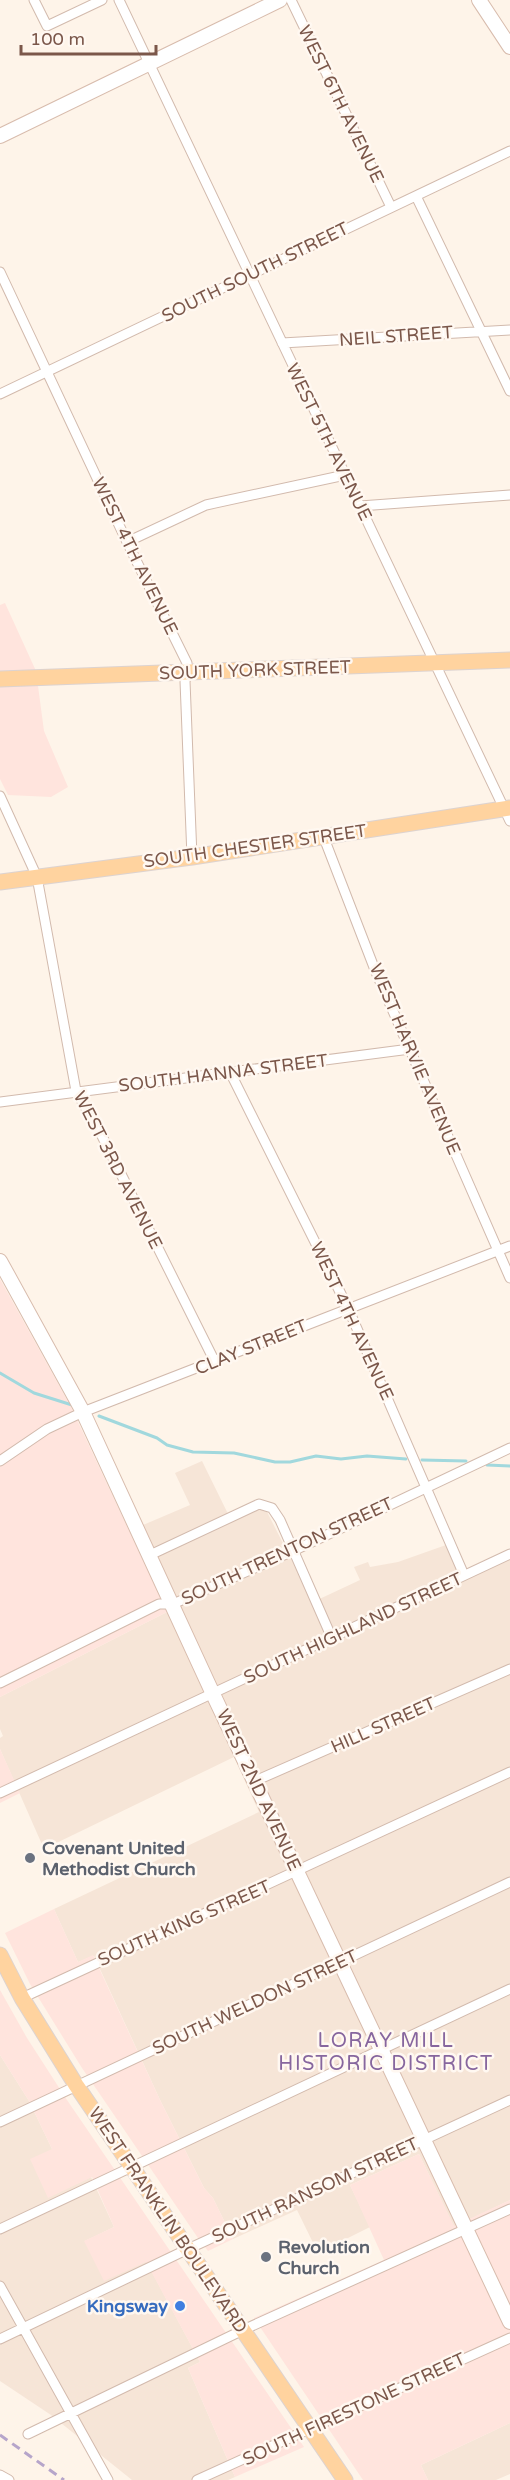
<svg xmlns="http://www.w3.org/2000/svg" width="510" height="2480" font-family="'Varela Round',sans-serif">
<rect width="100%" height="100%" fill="#fef4e9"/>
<path fill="#f6e5d7" d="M202,1461L231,1520L265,1508L313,1602L360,1580L354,1567L368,1562L370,1567L398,1562L446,1545L463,1581L510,1559V2200L454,2227L419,2154L350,2185L370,2227L318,2253L297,2210L233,2239L213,2198L204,2188L161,2102L94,1956L78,1962L54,1909L259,1812L234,1757L44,1849L0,1749V1738L3,1736L0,1729V1697L167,1612L129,1531L190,1505L175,1473Z
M0,2055L29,2101L52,2149L48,2197L91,2177L114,2227L85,2241L146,2261L200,2362L188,2368L235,2477L228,2480H132L51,2415L0,2381Z
M510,2423V2474L496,2480H428L421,2465Z"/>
<path fill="#ffe4dd" d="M5,603L36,671L44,731L68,787L51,797L8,795L0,779V605Z
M0,1279L71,1407L167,1612L0,1697Z
M0,1749L20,1793L0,1803Z
M54,1909L78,1962L93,1955L161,2102L204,2188L213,2198L233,2239L208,2251L198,2238L82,2068L30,1984L5,1933Z
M0,1990L27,2038L67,2100L304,2447L235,2477L188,2368L200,2362L146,2262L104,2281L84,2241L114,2227L92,2177L48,2198L30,2159L52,2149L29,2101L0,2055Z
M419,2154L454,2226L510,2200V2423L421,2465L428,2480H363L254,2318L384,2260L350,2185Z"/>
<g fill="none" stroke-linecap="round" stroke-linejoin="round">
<path stroke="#a1d8dd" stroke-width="3" d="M0,1373L34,1393L72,1405
M99,1416L157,1438L167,1445L193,1452L234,1453L275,1462H290L316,1456L341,1459L367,1456L406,1459
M422,1460L466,1461
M487,1465L510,1466"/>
<g stroke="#d2baad" stroke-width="11">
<path id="street" d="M34,0L47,26L102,0
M119,0L510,821
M291,0L391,207
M416,196L510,391
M0,272L127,542L187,663L188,673L185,681L192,857
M282,343L510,330
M0,394L510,151
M360,506L510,495
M127,542L206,505L345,475
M0,796L37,877L76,1091L102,1136L215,1362
M324,838L375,970L510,1278
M230,1072L348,1308L464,1575
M0,1102L410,1049
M0,1461L47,1429L83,1412L510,1246
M150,1555L259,1504L272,1508L280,1520L331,1636
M0,1683L159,1604H173L293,1551L510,1448
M255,1781L510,1669
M0,1793L510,1554
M22,1998L510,1772
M0,2122L510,1882
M0,2229L510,1989
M0,2286L108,2480
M0,2339L188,2249L510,2100
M28,2434L243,2330L510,2209
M0,2475L9,2480
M197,2480L510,2338"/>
</g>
<g stroke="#d8bcad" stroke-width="16">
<path id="secondary" d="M479,0L510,47
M0,136L280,0
M0,1261L83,1412L213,1694L510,2322"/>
</g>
<g stroke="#ddd3d0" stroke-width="17">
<path id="primary" d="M0,679L510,660
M0,882L192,857L510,808
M0,1955L22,1998L76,2085L345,2480"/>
</g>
<use href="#street" stroke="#fff" stroke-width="9"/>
<use href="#secondary" stroke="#fff" stroke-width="14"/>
<use href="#primary" stroke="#ffd39f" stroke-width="15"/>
<path stroke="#b6a5ca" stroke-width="3" stroke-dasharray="9 6" stroke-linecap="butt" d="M0,2435L64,2480"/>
</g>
<g fill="#6b7280" stroke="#fff8f1" stroke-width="2">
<circle cx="30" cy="1858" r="6"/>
<circle cx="266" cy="2257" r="6"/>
</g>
<circle fill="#3f7fe0" stroke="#fff8f1" stroke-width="2" cx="180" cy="2306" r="6"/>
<g text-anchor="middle" stroke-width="5" stroke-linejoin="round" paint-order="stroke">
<g font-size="18" fill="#7b574a" stroke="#fff8f1">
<text transform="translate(341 104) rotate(64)" y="6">WEST 6TH AVENUE</text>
<text transform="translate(255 272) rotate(-26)" y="6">SOUTH SOUTH STREET</text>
<text transform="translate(396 336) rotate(-4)" y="6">NEIL STREET</text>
<text transform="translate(329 442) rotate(64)" y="6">WEST 5TH AVENUE</text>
<text transform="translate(135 556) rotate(64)" y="6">WEST 4TH AVENUE</text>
<text transform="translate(255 670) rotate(-2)" y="6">SOUTH YORK STREET</text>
<text transform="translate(255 846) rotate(-8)" y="6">SOUTH CHESTER STREET</text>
<text transform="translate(415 1059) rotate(67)" y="6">WEST HARVIE AVENUE</text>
<text transform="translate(223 1073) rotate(-7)" y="6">SOUTH HANNA STREET</text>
<text transform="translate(118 1170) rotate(63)" y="6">WEST 3RD AVENUE</text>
<text transform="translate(352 1321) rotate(65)" y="6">WEST 4TH AVENUE</text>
<text transform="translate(251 1347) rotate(-22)" y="6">CLAY STREET</text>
<text transform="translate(287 1551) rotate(-25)" y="6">SOUTH TRENTON STREET</text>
<text transform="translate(353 1628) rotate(-25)" y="6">SOUTH HIGHLAND STREET</text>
<text transform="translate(383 1725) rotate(-24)" y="6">HILL STREET</text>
<text transform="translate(259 1790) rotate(65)" y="6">WEST 2ND AVENUE</text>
<text transform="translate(184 1923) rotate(-24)" y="6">SOUTH KING STREET</text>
<text transform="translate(255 2002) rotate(-25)" y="6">SOUTH WELDON STREET</text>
<text transform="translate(315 2190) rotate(-25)" y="6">SOUTH RANSOM STREET</text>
<text transform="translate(168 2220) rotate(56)" y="6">WEST FRANKLIN BOULEVARD</text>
<text transform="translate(354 2409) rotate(-25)" y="6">SOUTH FIRESTONE STREET</text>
</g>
<g font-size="18" font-weight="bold" fill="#5b616d" stroke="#fff8f1" text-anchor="start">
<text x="42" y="1854">Covenant United<tspan x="42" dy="21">Methodist Church</tspan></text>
<text x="278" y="2253">Revolution<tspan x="278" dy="21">Church</tspan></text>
</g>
<g font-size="18" font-weight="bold" fill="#366cbe" stroke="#fff8f1" text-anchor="end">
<text x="168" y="2312">Kingsway</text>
</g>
<g font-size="20" letter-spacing="1.5" fill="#87669e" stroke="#fff8f1">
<text x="386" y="2047">LORAY MILL<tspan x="386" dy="23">HISTORIC DISTRICT</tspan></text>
</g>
</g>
<path d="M21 45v9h135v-9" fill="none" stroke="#7b574a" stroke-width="3"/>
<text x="30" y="45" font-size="18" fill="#7b574a" stroke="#fff8f1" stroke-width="4.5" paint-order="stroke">100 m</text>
</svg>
